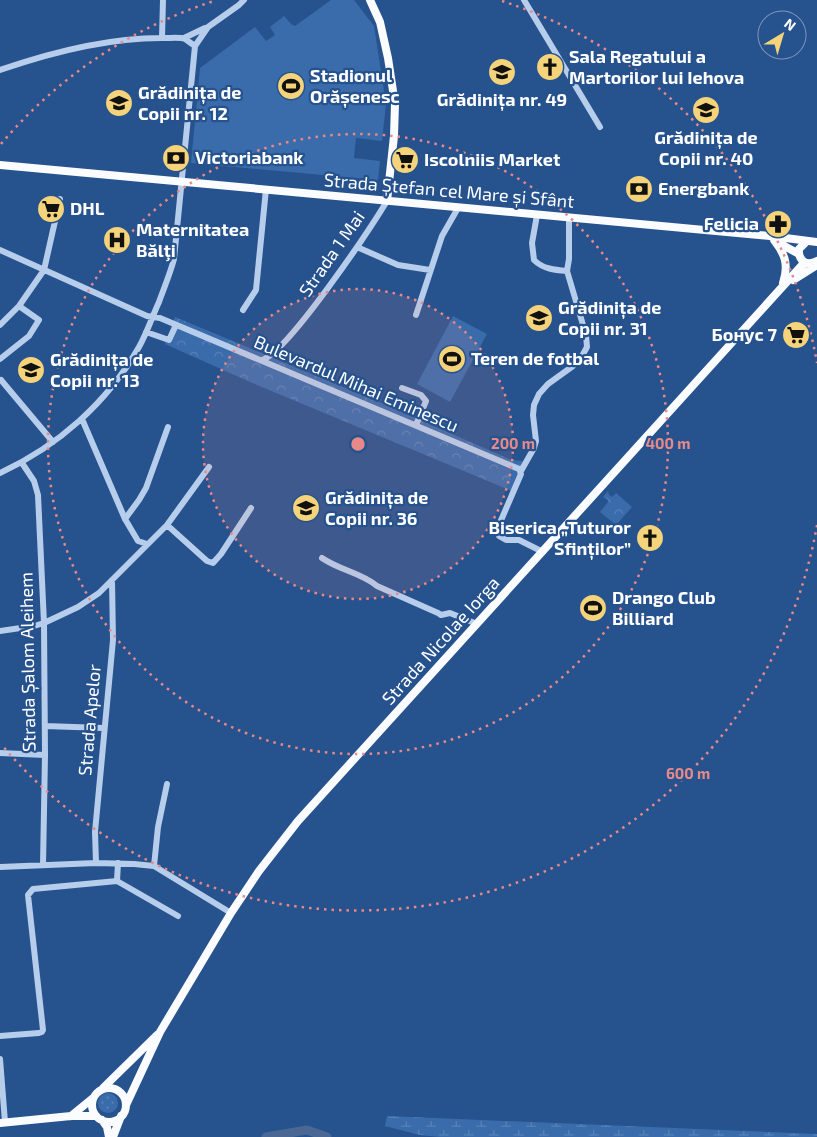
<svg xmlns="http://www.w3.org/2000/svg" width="817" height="1137" font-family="'Exo 2',sans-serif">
<defs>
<pattern id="grass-dots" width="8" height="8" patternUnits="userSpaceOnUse" patternTransform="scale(1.25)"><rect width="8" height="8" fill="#3a6cab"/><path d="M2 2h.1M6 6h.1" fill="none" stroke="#5882b8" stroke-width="1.8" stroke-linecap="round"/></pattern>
<pattern id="wetland-marsh" width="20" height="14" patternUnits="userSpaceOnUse" patternTransform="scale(1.25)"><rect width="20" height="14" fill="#3a6cab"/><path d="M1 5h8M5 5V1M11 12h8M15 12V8" fill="none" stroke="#5882b8"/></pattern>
<pattern id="park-crowns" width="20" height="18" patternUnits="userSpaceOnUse" patternTransform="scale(1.25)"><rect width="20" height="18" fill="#3a6cab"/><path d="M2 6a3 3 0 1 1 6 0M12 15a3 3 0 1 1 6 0" fill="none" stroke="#5882b8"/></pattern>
</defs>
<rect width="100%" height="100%" fill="#26528e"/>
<path fill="url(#grass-dots)" d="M98 1103a10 10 0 1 1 20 0a10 10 0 1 1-20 0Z"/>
<path fill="url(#wetland-marsh)" d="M387,1116L817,1134V1137H440L420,1135L385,1126Z"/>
<path fill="url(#park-crowns)" d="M175,317L374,400L512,460L523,461L512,491L250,382L165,344Z
M608,491L609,495L612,497L616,493L632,507L616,525L600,512L608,502V500L603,497Z"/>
<path fill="#3a6cab" d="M331,0H354L374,26L386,104L382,141L356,138L354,158L380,161L378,180L191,163L200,68L255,27L266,41L275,35L270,27L284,16L291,24L295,26Z
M453,316L487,334L450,402L417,384Z"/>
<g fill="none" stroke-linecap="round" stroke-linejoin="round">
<path stroke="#4a6893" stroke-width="9" d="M266,1137L307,1130L327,1137"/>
<path stroke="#b6cdeb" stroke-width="6" d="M524,0L600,127
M162,38L163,0
M184,38L205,28
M0,70C52,52 110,37 166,38C172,38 180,37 185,39C188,41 192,44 195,46
M537,215L532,243L534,260C543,269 555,270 567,271
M357,247L398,265L430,270
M0,250L147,316L160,318L519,469L521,474L499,525V536L506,540H519L543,552
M243,310L256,290L266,189
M416,315L442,236L458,208
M0,325L19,306L44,270L60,199
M146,332L169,340L176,325
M0,359L29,336L39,320L19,306
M262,360C288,352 370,229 387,201
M1,380L53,442
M402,388L421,395L426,401L416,425
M82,419L125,519L138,541L147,544
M22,463L34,481L38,495L44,623L45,755L43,865
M521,471L534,448L536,441L533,415L534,405L539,394L548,384L573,366L581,358L587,347L586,335L567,271L569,259V217
M0,473C58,446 107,403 139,347C147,333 152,317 159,302C164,288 170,274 174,259L195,46L208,27L239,5L244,0
M125,519L139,500L146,488L168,427
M167,525L207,561L213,563L221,554L251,508
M322,558C339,570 362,573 377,586L438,613L441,615L450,613L477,624
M0,631L34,626L44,623L78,607L99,593L167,525L209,467
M45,726L103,728
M0,753L45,755
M96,863L95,832L113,640L112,580
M154,866L158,827L167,784
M0,867L96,863L134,864L154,866L231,913
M117,881L178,916
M0,1036L39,1033L42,1032L43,1030L28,895L33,889L117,881L118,863
M0,1059L5,1122"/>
<path stroke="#fafcff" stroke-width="8" d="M370,0L380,22L388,58L395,104L394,136L387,201
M0,165L770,236L817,242
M774,240C785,254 789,265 783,283
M777,242L799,254
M806,242L799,249C798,260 806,267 817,261
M793,280L817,265
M103,1088L157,1035
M92 1105a17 17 0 1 1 34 0a17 17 0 1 1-34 0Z
M126,1105L160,1032L231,913L259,871L298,821L804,263
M71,1116L93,1098
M102,1120L107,1127L109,1137
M0,1123L71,1116H96
M113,1137L121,1116"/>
</g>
<circle cx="358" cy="444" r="155" fill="#e88989" fill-opacity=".12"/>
<g fill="none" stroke="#e88989" stroke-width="2.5" stroke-dasharray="2.5 5">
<circle cx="358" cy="444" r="155"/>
<circle cx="358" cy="444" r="310"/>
<path d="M817 525A466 466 0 0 1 1 744M1 144A466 466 0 0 1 214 1M502 1A466 466 0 0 1 817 363"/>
</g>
<defs>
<g id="church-disc" transform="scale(1.4375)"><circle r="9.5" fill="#f4d37a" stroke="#26528e"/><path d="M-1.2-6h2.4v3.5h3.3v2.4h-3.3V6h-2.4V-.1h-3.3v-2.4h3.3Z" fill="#111"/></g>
<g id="school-disc" transform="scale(1.4375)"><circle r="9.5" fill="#f4d37a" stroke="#26528e"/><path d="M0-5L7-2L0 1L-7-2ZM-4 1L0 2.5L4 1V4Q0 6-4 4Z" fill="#111"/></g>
<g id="stadium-disc" transform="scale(1.4375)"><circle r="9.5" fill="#f4d37a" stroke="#26528e"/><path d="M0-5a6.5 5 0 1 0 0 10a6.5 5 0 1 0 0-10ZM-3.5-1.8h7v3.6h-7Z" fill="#111"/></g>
<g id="bank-disc" transform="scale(1.4375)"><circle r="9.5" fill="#f4d37a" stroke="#26528e"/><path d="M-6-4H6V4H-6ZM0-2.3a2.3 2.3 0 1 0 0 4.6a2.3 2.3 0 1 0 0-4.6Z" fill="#111"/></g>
<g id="supermarket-disc" transform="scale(1.4375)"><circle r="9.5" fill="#f4d37a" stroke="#26528e"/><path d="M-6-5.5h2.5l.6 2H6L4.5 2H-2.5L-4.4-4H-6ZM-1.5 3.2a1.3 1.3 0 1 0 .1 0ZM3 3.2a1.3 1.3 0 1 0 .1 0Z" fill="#111"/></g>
<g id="pharmacy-disc" transform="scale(1.4375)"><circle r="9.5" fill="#f4d37a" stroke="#26528e"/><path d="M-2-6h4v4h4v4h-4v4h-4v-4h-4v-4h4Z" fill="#111"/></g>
<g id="hospital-disc" transform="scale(1.4375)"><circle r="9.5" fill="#f4d37a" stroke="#26528e"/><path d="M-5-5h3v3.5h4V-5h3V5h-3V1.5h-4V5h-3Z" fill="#111"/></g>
</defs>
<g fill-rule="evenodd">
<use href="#church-disc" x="550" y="67"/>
<use href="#school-disc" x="502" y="72"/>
<use href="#stadium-disc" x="291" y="86"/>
<use href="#school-disc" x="119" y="103"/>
<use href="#school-disc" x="706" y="110"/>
<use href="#bank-disc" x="176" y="158"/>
<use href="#supermarket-disc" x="405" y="160"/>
<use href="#bank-disc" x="639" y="189"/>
<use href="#supermarket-disc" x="51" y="209"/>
<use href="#pharmacy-disc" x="778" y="224"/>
<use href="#hospital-disc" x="117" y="240"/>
<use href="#school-disc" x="539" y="318"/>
<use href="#supermarket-disc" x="796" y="335"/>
<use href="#stadium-disc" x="452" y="359"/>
<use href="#school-disc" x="31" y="370"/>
<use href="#school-disc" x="306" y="508"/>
<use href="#church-disc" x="650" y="538"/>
<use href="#stadium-disc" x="593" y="608"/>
</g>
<g text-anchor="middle" stroke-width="4.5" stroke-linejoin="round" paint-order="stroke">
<g font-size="18" font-weight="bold" fill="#fff" stroke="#26528e" text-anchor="start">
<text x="569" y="63">Sala Regatului a<tspan x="569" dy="21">Martorilor lui Iehova</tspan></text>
<text x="310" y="82">Stadionul<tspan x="310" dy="21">Orășenesc</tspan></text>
<text x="138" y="99">Grădinița de<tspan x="138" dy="21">Copii nr. 12</tspan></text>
<text x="502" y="106" text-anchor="middle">Grădinița nr. 49</text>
<text x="706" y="144" text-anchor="middle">Grădinița de<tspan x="706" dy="21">Copii nr. 40</tspan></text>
<text x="195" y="164">Victoriabank</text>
<text x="424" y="166">Iscolniis Market</text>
<text x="658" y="195">Energbank</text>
<text x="70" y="215">DHL</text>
<text x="759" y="230" text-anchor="end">Felicia</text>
<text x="136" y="236">Maternitatea<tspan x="136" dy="21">Bălţi</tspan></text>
<text x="558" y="314">Grădinița de<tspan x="558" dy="21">Copii nr. 31</tspan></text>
<text x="777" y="341" text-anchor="end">Бонус 7</text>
<text x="471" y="365">Teren de fotbal</text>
<text x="50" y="366">Grădinița de<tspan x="50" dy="21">Copii nr. 13</tspan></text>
<text x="325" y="504">Grădinița de<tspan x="325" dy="21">Copii nr. 36</tspan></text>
<text x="631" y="534" text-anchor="end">Biserica „Tuturor<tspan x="631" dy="21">Sfinților”</tspan></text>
<text x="612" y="604">Drango Club<tspan x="612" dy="21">Billiard</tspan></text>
</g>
<g font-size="18" fill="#fff" stroke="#26528e">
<text transform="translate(449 191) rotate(5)" y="6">Strada Ștefan cel Mare și Sfânt</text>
<text transform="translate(332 254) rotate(-55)" y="6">Strada 1 Mai</text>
<text transform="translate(356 384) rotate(23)" y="6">Bulevardul Mihai Eminescu</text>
<text transform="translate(441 641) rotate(-48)" y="6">Strada Nicolae Iorga</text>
<text transform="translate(28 662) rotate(-91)" y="6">Strada Șalom Aleihem</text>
<text transform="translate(90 720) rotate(-85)" y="6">Strada Apelor</text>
</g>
</g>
<circle cx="358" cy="444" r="8" fill="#e88989" stroke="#26528e" stroke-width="2.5"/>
<g font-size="15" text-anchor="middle" font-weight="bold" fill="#e88989" stroke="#26528e" stroke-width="4.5" stroke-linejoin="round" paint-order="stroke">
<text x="513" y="449">200 m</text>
<text x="668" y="449">400 m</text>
<text x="688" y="779">600 m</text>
</g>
<g transform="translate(782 35) rotate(38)"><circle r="24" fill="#26528e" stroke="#7d97bb"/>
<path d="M0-4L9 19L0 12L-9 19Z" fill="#f4d37a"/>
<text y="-8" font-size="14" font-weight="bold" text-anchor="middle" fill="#ffffff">N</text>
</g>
</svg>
